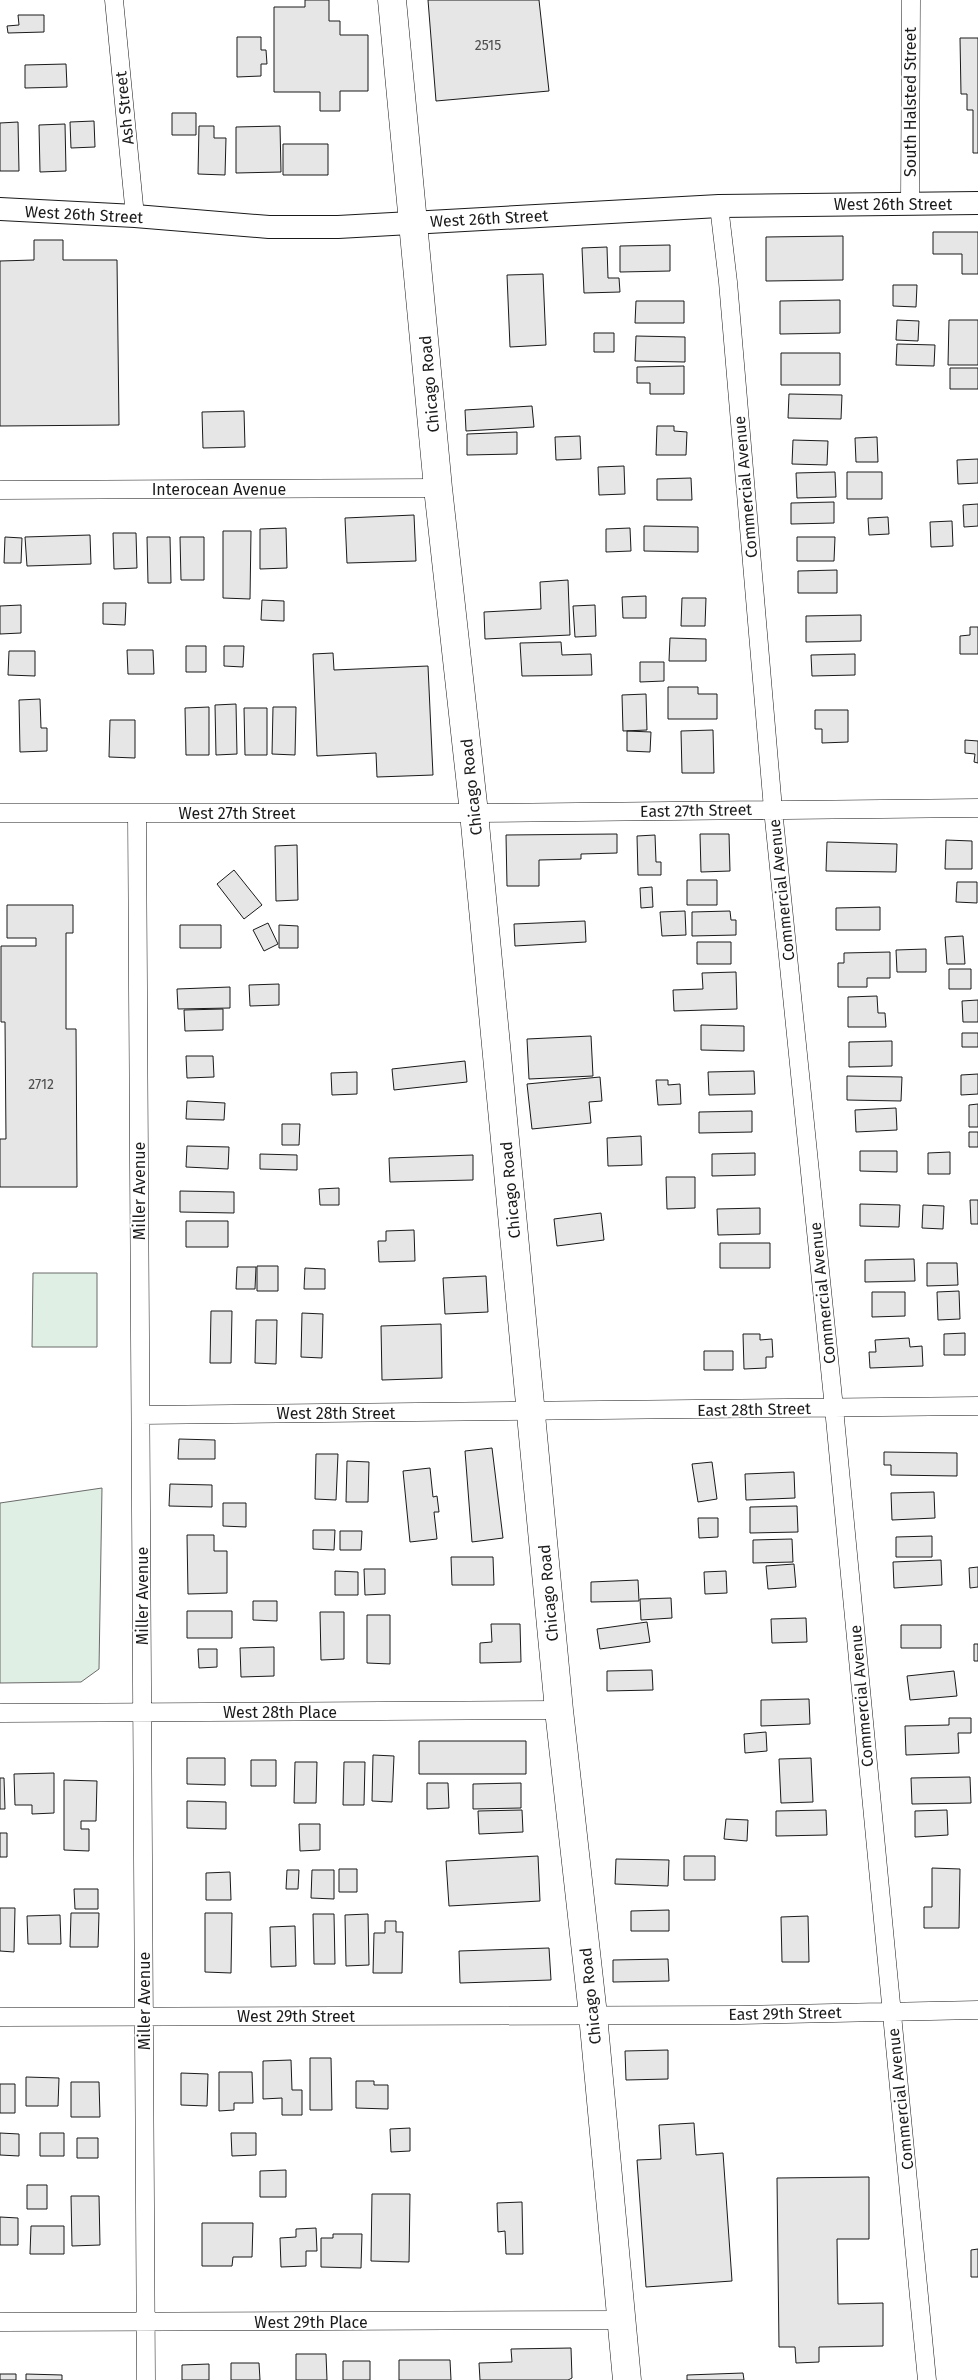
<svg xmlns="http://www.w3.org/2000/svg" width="978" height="2380" font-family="'Fira Sans',sans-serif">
<rect width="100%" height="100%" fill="#fff"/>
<path fill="#e0efe3" stroke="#6a6a6a" d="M33,1273H97V1347H32Z
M102,1488L99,1669L81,1682L0,1683V1503Z"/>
<path fill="#e6e6e6" stroke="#1a1a1a" d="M305,0H329V21H340V35H368V91H340V111H320V92H274V7H305Z
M428,0H539L549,91L436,101Z
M18,15H44V32L8,33L7,26L19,25Z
M237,37H261V50H266L267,64H261V76L237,77Z
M960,38H978V153H973V110H967V94H961Z
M66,64L67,87L25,88V65Z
M172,113H196V135H172Z
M94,121L95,147L71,148L70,122Z
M18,122L19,171H0V123Z
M65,124L66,171L40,172L39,125Z
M199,126H214V138H226L225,175L198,174Z
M280,126L281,172L236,173V127Z
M283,144H328V175H283Z
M933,232H978V274H962V254H933Z
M843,236V280L766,281V237Z
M34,240H63V260H117L119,425L0,426V261L34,260Z
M670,245V271L620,272V246Z
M607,247L608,278H619L620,292L584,293L582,248Z
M543,274L546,345L510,347L507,275Z
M893,285H917L916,307L893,306Z
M840,300V333L780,334V301Z
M636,301H684V323H635Z
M897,320L919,321L918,341L896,340Z
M949,320H978V365H948Z
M594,333H614V352H594Z
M636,336L685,337V362L635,361Z
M897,344L935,345L934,366L896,365Z
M781,353H840V385H781Z
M684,366V394H650V383H637V367Z
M950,368H978V389H950Z
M789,394L842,395L841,419L788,418Z
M532,406L534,427L466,431L465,410Z
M244,411L245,447L203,448L202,412Z
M657,426H674V431L687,432L686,455H656Z
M517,432V454L467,455V434Z
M580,436L581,459L556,460L555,437Z
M877,437L878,462H856L855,438Z
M793,440L828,441L827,465L792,464Z
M978,459V483L958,484L957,460Z
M624,466L625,494L599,495L598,467Z
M835,472L836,497L797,498L796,473Z
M847,472H882V499H847Z
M691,478L692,500H657V479Z
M834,502V523L791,524V503Z
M978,504V526L964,527L963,505Z
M414,515L416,561L347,563L345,518Z
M888,517L889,534L869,535L868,518Z
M952,521L953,546L931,547L930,522Z
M644,526L698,527V552L644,551Z
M286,528L287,568L260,569V529Z
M630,528L631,551L606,552V529Z
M223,531H251L250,599L223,598Z
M113,533H136L137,568L114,569Z
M90,535L91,564L27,566L25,537Z
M5,537L22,538L21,563H4Z
M147,537H170L171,583H148Z
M180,537H204V580H181Z
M797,537H835L834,561H797Z
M837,570V593H798V571Z
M568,580L570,635L485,639L484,612L541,609L540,582Z
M646,596V618H623L622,597Z
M682,598H706L705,626H681Z
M262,600L284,601V621L261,620Z
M103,603H126L125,625L103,624Z
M21,605V633L0,634V606Z
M595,605L596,636L575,637L573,606Z
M861,615V641L806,642V616Z
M970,627H978V654H960V636L970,635Z
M670,638L706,639V661H669Z
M561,642L562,655L591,654L592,675L522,676L520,643Z
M186,646H206V672H186Z
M224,646H244L243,667L224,666Z
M127,650H153L154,674H128Z
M9,651H35V676L8,675Z
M333,653L334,670L428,666L433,775L377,777L376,753L317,756L313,654Z
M855,654V675L812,676L811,655Z
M640,662H664V681L640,682Z
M668,687H698V694H717V719H668Z
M646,694L647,730L623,731L622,695Z
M40,699L41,728H47V751L20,752L19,700Z
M236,704L237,754L216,755L215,705Z
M209,707V755H186L185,708Z
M273,707H296L295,755L272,754Z
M244,708H267V755H245Z
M815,710H848V742L822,743V729H815Z
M110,720H135V758L109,757Z
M713,730L714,773H682L681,731Z
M627,731L651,732L650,752L627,751Z
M965,740L978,741V763L974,762L975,754L965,753Z
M617,834V853L581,854V859L539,860V886H507L506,835Z
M700,834H729L730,871L701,872Z
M655,835L656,862H661V875H638L637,836Z
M946,840L972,841V869H945Z
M827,842L897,844L896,872L826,871Z
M297,845L298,900L276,901L275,846Z
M234,870L262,905L244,919L217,884Z
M687,880H717V905H687Z
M957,882H977V903L956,902Z
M652,887L653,907L641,908L640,888Z
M7,905H73V933H66V1029H76L77,1187H0V1139H6L5,1022H1V946H36V938H7Z
M880,907V930H836V908Z
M685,911L686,935L662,936L660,912Z
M730,911L731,920H736V935L692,936V912Z
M585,921L586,942L515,946L514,924Z
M268,923L278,944L264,951L253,930Z
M180,925H221V948H180Z
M279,925L298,926V948H279Z
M963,936L965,964H947L945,937Z
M697,942H731V964H697Z
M926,949V972H897L896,950Z
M890,952V978H867V987H838V963H844V953Z
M949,969H971V989H949Z
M736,972L737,1009L674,1011L673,990L703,989L702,973Z
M279,984V1005L250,1006L249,985Z
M230,987V1008L178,1009L177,989Z
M877,996L878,1013H885L886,1027H848V997Z
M978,1000V1022H963L962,1001Z
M223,1009V1030L185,1031L184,1010Z
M701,1025L744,1026V1051L701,1050Z
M962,1033H978V1047H962Z
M591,1036L593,1076L529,1079L527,1039Z
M892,1041V1066L849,1067V1042Z
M186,1056H213L214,1077L187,1078Z
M465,1061L467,1082L394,1090L392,1069Z
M754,1071L755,1094L709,1095L708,1072Z
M357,1072V1094L332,1095L331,1073Z
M978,1074V1094L961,1095V1075Z
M847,1076L902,1077L901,1101L847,1100Z
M600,1077L602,1101L589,1102L591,1123L532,1129L527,1084Z
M656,1080H668V1085L680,1084L681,1104L658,1105Z
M187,1101L225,1103L224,1120L186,1119Z
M978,1104V1127H969V1105Z
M896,1108L897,1130L856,1132L855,1110Z
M752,1111V1132L699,1133V1112Z
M282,1124H300L299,1145H282Z
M969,1132H978V1147H969Z
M641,1136L642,1165L608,1166L607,1138Z
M187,1146L229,1147L228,1169L186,1167Z
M860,1151H897V1172L860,1171Z
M950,1152V1174H928V1153Z
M755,1153V1175L712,1176V1154Z
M260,1154L297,1155V1170L260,1169Z
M473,1155V1180L390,1182L389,1158Z
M666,1177H695V1208L667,1209Z
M339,1188V1205H320L319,1189Z
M180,1191L234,1192V1213L180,1212Z
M970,1200H978V1224H971Z
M860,1204L900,1205L899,1227L860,1226Z
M923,1205L944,1206L943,1229L922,1228Z
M760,1208V1234L718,1235L717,1209Z
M601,1213L604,1240L557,1246L554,1219Z
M186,1221H228V1247H186Z
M414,1230L415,1261L379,1262L378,1241H386V1231Z
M720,1243H770V1268H720Z
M914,1259L915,1281L865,1282V1260Z
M927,1263H957L958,1285L927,1286Z
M257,1266H278V1291H257Z
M237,1267H256L255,1289H236Z
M305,1268L325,1269V1289H304Z
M486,1276L488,1312L445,1314L443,1278Z
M959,1291L960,1319L938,1320L937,1292Z
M872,1292H905V1316L872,1317Z
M211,1311H232L231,1363H210Z
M302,1313L323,1314L322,1358L301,1357Z
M256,1320H277L276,1364L255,1363Z
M441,1324L442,1378L382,1380L381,1326Z
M965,1333V1355H944V1334Z
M743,1334H760V1340L772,1339L773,1357H766V1368L744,1369Z
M909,1338L910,1347L922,1346L923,1366L870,1368L869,1352H876L875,1340Z
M704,1351H733V1370H704Z
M179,1439L215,1440V1459H178Z
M492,1448L503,1538L472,1542L465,1451Z
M884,1452L957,1453V1476L891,1475V1465H884Z
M316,1454H338L336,1500L315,1499Z
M347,1461L369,1462L368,1502H346Z
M712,1462L717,1499L698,1502L692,1464Z
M430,1468L433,1497L437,1496L439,1512H434L437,1539L410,1542L403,1471Z
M794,1472L795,1498L746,1500L745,1474Z
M170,1484L212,1485V1507L169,1506Z
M934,1492L935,1518L892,1520L891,1493Z
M223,1503H246V1527L223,1526Z
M797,1506L798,1532L750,1533V1507Z
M698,1518H718V1537L699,1538Z
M313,1530H335L334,1550L313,1549Z
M340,1531H362L361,1550H340Z
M187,1535H214V1551H227V1593L188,1594Z
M932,1536V1557H896V1537Z
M792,1539L793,1562L753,1563V1540Z
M451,1557H493L494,1585H452Z
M941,1560L942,1585L894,1588L893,1562Z
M794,1564L796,1587L768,1589L766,1566Z
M978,1567V1587L970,1588L969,1568Z
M364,1569H385V1594L365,1595Z
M335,1571L358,1572V1595H335Z
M726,1571L727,1593L705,1594L704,1572Z
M638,1580L639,1601L591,1602V1582Z
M671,1598L672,1618L641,1620L640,1599Z
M253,1601H277V1621L253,1620Z
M187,1611H232V1638H187Z
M320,1612H344V1659L321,1660Z
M367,1615H390V1664L367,1663Z
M806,1618L807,1642L772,1643L771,1619Z
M647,1622L650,1642L600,1649L597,1629Z
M491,1624H520L521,1662L480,1663V1643L492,1642Z
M901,1625H941V1648H901Z
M974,1644H978V1661H974Z
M274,1647V1676L241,1677L240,1648Z
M198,1649H217V1667L199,1668Z
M652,1670L653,1690L607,1691V1671Z
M954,1671L957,1696L910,1700L907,1676Z
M809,1699L810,1724L761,1726V1700Z
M949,1718H971V1733H958L959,1753L906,1755L905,1726L949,1725Z
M766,1732L767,1751L745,1753L744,1734Z
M419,1741H526V1774H419Z
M373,1755L394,1756L392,1802L372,1801Z
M187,1758H225V1785L187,1784Z
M811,1758L813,1802L781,1803L779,1759Z
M251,1760H276V1786H251Z
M295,1762H317L316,1803H294Z
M344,1762H365L364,1805H343Z
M54,1773V1813L32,1814V1805H15L14,1774Z
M970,1777L971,1803L912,1804L911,1778Z
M0,1778H4L5,1809H0Z
M64,1780L97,1781L96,1821H81V1829H89V1851L64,1850Z
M427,1783H448L449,1808L427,1809Z
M521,1783V1808L473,1809V1784Z
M187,1801L226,1802V1829L187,1828Z
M522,1810L523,1832L479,1834L478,1811Z
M826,1810L827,1835L776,1836V1811Z
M947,1810L948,1835L915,1837V1811Z
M726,1819L748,1820L747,1841L724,1839Z
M299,1824H320V1850L300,1851Z
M0,1833H7V1857H0Z
M538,1856L540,1901L449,1906L446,1861Z
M684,1856H715V1880H684Z
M616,1859L669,1860L668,1886L615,1884Z
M932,1868L960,1869L959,1928H924V1907H932Z
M339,1869H357V1892H339Z
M287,1870H299L298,1889H286Z
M312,1870H334V1899L311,1898Z
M230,1872L231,1900H206V1873Z
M74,1889H98V1909H75Z
M0,1908H15L14,1952L0,1951Z
M669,1910V1931H631V1911Z
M71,1913H99L98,1947H70Z
M205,1913H232L231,1973L205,1972Z
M313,1914H334L335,1964H314Z
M368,1914L369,1965L346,1966L345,1915Z
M60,1915L61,1944H28L27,1916Z
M808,1916L809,1962H782L781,1917Z
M385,1921H396V1932H403L402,1973H373L374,1933H385Z
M295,1926L296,1966L271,1967L270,1927Z
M549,1948L551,1980L460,1983L459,1951Z
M668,1959L669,1981L613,1982V1960Z
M668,2050V2079L626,2080L625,2051Z
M310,2058H331L332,2110H310Z
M291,2060L292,2090H302V2115H282V2098L263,2099V2061Z
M219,2072H252L253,2103H234V2110L219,2111Z
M181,2073L208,2074L207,2106L181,2105Z
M26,2077L59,2078L58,2106H26Z
M356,2081H374V2085H388V2109L356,2108Z
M71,2082H99L100,2117H71Z
M0,2084H15V2113H0Z
M694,2123L696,2155L723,2153L732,2281L646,2287L637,2160L661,2159L659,2125Z
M410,2128V2151L391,2152L390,2129Z
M0,2133L19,2134V2156L0,2155Z
M40,2133H64V2156H40Z
M231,2133H256V2155L232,2156Z
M77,2138H98V2158H77Z
M286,2170V2197H260V2171Z
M869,2177V2239H837L838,2304L883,2303V2346L819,2347V2362L796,2363L795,2347H779L777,2178Z
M27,2185H47V2209H27Z
M372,2194H410L409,2262L371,2261Z
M71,2196H99L100,2245L72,2246Z
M522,2202L523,2254H506L505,2231L498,2232L497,2203Z
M0,2217L18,2218V2245H0Z
M202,2223H253L252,2257H233L232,2266H202Z
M31,2226H64V2254H30Z
M316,2228L317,2251H306V2266L281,2267L280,2238L296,2237V2229Z
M333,2234H362L361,2268L321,2267V2238H333Z
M978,2249V2277H971V2250Z
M571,2348L572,2378L568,2380H480L479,2363L512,2362L511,2349Z
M296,2354H326L327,2380H296Z
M399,2360H450L451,2380H399Z
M343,2361H370V2380H343Z
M231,2363H259L260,2380H231Z
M209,2364V2380H182V2365Z
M743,2373L744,2380H687V2375Z
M0,2374H16V2380H0Z
M26,2374L62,2375V2380H26Z"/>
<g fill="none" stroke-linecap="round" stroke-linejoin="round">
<g stroke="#1a1a1a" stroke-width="19">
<path id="minor" d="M114,0L135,216
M910,204L911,0
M719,206L728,282L773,809L834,1408L927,2380
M0,490L438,488
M0,813H474L978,808
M137,813L146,2380
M141,1415L978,1406
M0,1713L559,1710
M0,2017L740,2015L978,2010
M0,2322L622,2320"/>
</g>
<g stroke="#1a1a1a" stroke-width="24">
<path id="tertiary" d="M0,209L135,216L269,227H338L719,206L978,203"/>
</g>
<g stroke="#1a1a1a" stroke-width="29">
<path id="primary" d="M392,0L438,488L474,813L559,1710L593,2015L627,2380"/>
</g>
<use href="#minor" stroke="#fff" stroke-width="18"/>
<use href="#tertiary" stroke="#fff" stroke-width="22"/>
<use href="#primary" stroke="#fff" stroke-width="28"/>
</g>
<g text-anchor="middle" stroke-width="4" stroke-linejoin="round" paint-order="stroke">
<g font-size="14" fill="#4d4d4d">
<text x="488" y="50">2515</text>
<text x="41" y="1089">2712</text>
</g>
<g font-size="16" fill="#1a1a1a" stroke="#fff">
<text transform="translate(910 102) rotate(-90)" y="6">South Halsted Street</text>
<text transform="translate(124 108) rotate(-96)" y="6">Ash Street</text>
<text x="893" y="210">West 26th Street</text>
<text transform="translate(84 214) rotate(3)" y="6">West 26th Street</text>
<text transform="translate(489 218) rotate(-3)" y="6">West 26th Street</text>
<text transform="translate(429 384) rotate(-95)" y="6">Chicago Road</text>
<text transform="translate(745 487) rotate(-95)" y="6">Commercial Avenue</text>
<text x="219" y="495">Interocean Avenue</text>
<text transform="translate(471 787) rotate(-96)" y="6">Chicago Road</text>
<text transform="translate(696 810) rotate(-1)" y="6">East 27th Street</text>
<text x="237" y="819">West 27th Street</text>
<text transform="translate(781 890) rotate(-96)" y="6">Commercial Avenue</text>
<text transform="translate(510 1190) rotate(-95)" y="6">Chicago Road</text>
<text transform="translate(139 1191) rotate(-90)" y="6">Miller Avenue</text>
<text transform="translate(822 1293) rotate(-96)" y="6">Commercial Avenue</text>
<text transform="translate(754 1409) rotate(-1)" y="6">East 28th Street</text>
<text x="336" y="1419">West 28th Street</text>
<text transform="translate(548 1593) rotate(-95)" y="6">Chicago Road</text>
<text transform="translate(142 1596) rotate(-90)" y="6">Miller Avenue</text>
<text transform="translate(861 1696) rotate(-95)" y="6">Commercial Avenue</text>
<text x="280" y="1718">West 28th Place</text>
<text transform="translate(590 1996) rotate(-96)" y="6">Chicago Road</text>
<text transform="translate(144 2001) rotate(-90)" y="6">Miller Avenue</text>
<text transform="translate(785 2013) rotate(-1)" y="6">East 29th Street</text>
<text x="296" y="2022">West 29th Street</text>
<text transform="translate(900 2099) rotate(-96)" y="6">Commercial Avenue</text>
<text x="311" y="2328">West 29th Place</text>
</g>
</g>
</svg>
